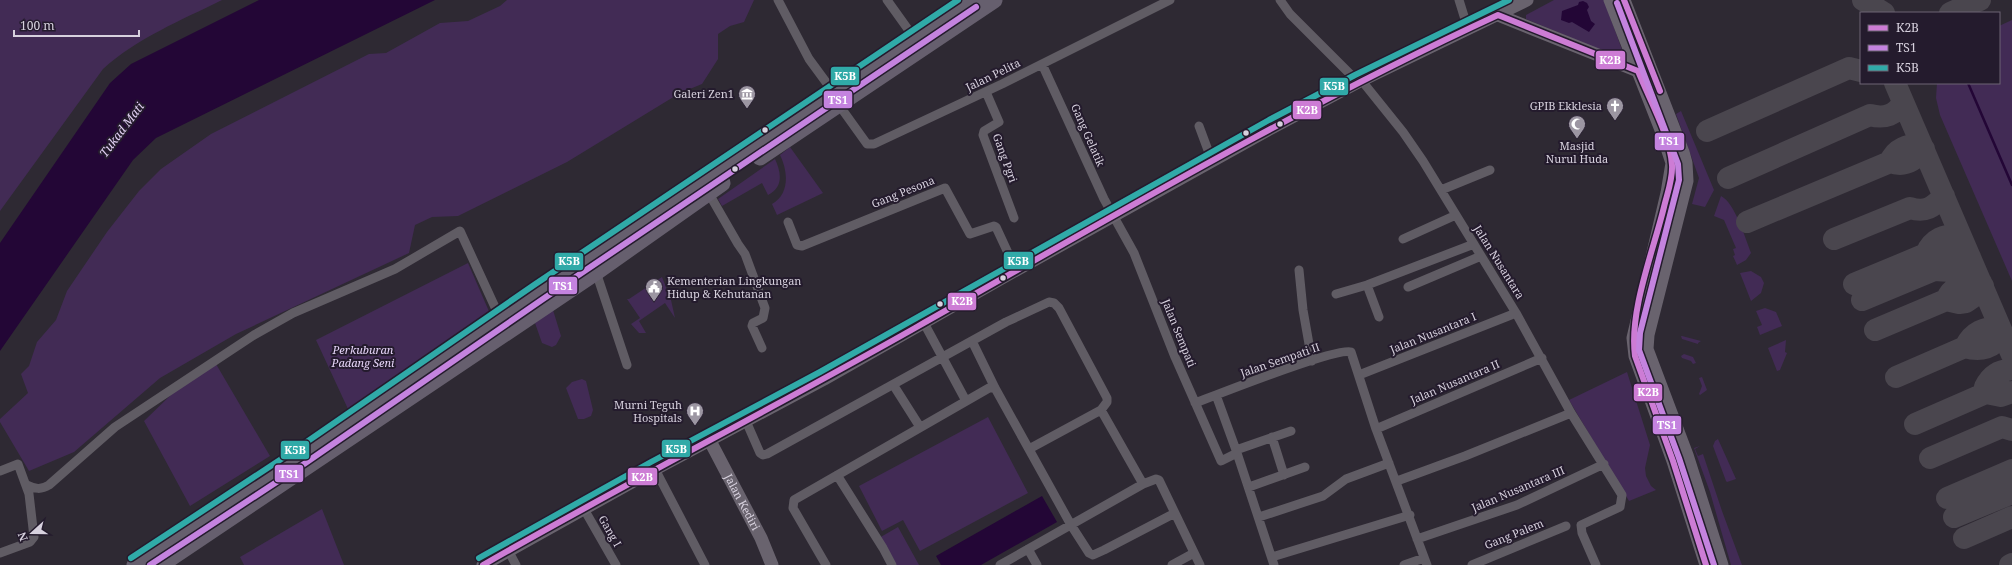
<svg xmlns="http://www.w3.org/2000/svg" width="2012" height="565" font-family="'Noto Serif',serif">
<rect width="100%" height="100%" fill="#2e2933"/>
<path fill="#422b55" d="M0,0H222C182,20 137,38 103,69L0,211Z
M507,0H754L744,22L730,26L718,34V59L702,84L680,93L567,162L458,216L432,217L415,225L409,253L236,334L160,378L74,452L29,471L0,422V419L28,393L21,374L29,366L37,342L56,320L67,291L107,232L139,191L161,169L211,134L369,54L386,53L440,23L468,21L500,6Z
M1554,0H1604L1625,58L1622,59L1526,19V15Z
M2012,20V281L1940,115L1936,98L1937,83H1999V26Z
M1681,111L1714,190L1705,207L1692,204L1699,178L1676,114Z
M790,147L823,193L777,215L772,204C790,194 788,171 780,155Z
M775,159C781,172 784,187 768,195L762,183L722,206L718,199Z
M1721,196C1735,203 1745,238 1751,253L1746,260L1737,265L1733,256L1735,255L1733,249L1736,248L1724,220L1714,216Z
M468,263L491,316L348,409L316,340Z
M1751,271L1761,277L1764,283L1761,293L1751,301L1740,273Z
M662,277L671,300L675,318L665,303L639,321L646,333H639L631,324L640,318L627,299H629Z
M1765,308L1776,312L1782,326L1760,335L1757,327L1762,325L1756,311Z
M553,310L561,336L556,345L552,347L542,343L535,323Z
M1681,336H1682L1701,341L1698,343V344L1682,339Z
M1786,340L1785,352L1787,353L1780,370L1777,371L1768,348Z
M1684,354L1693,357L1696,363L1693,364L1691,361L1682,358L1681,356Z
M216,364L270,456L190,506L144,421L175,391Z
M1627,372L1650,445L1645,468L1646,476L1651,486L1656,490L1629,501L1569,400Z
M1702,377L1707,390L1700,395L1699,394L1702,386L1699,378Z
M582,379L586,381L593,410L591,416L584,419H578L566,388L572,382Z
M988,417L1028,493L920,551L903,520L882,531L859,486Z
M1718,439L1736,479L1727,482L1726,481L1713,446L1715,441Z
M1700,446L1695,449L1698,456L1703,454L1722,511L1742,565H1731L1710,492L1694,448Z
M322,509L344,565H244L240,557Z
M898,527L919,565H895L879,538Z"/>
<path fill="#230636" d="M259,0H435L156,138L133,160L0,351V243L110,83L131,64Z
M1583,1L1587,3L1589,7L1587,10L1591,21L1595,24L1589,32L1572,22L1569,23L1561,20L1562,11L1578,5L1579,2Z
M1042,496L1057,522L981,565H941L936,556Z"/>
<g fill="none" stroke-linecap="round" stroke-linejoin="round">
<path stroke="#230636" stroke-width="2.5" d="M1968,83L2012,185"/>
<path stroke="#4a464e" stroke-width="22" d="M1863,0L1884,13
M1950,13L1980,0
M1895,83L2012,355
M1707,131L1849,68L1861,71
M1890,162C1895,148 1908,145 1921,144
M1728,178L1870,115C1885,119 1896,115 1903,102
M1747,222L1890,162C1904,167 1915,161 1924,149
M1834,239L1910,208C1926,213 1933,207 1944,196
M1926,254C1932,238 1945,235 1960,234
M1854,284L1926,254C1942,260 1954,255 1963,241
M1862,300L1934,270L1951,271L1964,265L1970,257
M1946,300C1953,285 1965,281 1981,282
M1875,330L1946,300L1959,303L1966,302L1979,293L1983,286
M1965,347C1973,331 1984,328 2000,327
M1896,377L1965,347C1981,352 1994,348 2003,334
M2003,390H1992L1985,387C1991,375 1998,371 2012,369
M1915,424L1986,393L2001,396L2012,392
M1930,458L2002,427L2012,430
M1947,498L2012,470
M1954,517L2012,493
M1964,538L2012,517
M2010,565L2012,564"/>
<path stroke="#605c64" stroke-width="9" d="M778,0L809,59L834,93
M887,0L915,39
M1280,0L1290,14L1358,82
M1459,0L1468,29
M1042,64L1104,199L1134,253L1175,357L1221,461L1237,453
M1362,81L1403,132L1423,161L1516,313L1571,413L1622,495L1620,507L1581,525L1582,533L1596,565
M986,92L999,122L984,131L983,135L1014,218
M839,105L867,144H874L1002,84L1170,0
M1199,126L1212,161
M1441,190L1490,170
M708,192L738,244L745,254L765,308L763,318L753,323L752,326L762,348
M788,222L797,245L802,246L945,188L970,234L994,226L996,227L1016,270
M1403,239L1456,215
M1299,270L1303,310L1312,361
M596,272L627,365
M1367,285L1379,317
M1408,287L1481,256
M1336,294L1367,285L1474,244
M924,323L966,401
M972,341L995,388L1071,525L1089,553L1093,555L1104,550L1175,513
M1359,375L1516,313
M894,386L920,427
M1216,395L1236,450
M1195,403C1216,395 1337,347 1351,352L1376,429L1427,565
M1101,410L1143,484
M746,421L760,453L763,455L767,454L1006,322L1049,302L1054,303L1059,308L1107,398V402L1101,410L1029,449
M1376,429L1542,358
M1272,437L1284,475
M655,469L705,565
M0,471L18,464L29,494L34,537L30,542L0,553
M837,475L883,548L892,565
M1397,481L1465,456L1571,413
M27,485C35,489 41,490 49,485L115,427L254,335L293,313L395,269L460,231L500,318
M1249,487L1305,467
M584,509L616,565
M1259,517L1323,496L1346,479L1389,463
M1417,539L1517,505L1604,464
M1028,549L1037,565
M508,550L516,565
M1272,557L1410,515
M826,565L793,508L794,500L989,388H995
M1000,565L1143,484L1156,479L1159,480L1200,565
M1172,565L1194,553
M1274,565L1236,450L1291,431
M1404,565L1424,558
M1472,565L1566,526"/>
<g stroke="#69636e" stroke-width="13">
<path d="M1610,0L1661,130L1672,163L1667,193L1633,338L1635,356L1673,461L1706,565"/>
<path d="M1624,0L1683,152L1686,163L1687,181L1648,335L1647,349L1687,455L1722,565"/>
<path d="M1498,15L1638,71"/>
<path id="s1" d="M710,441L761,538L772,565"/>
<path d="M483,565L655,469L824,379L1016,270L1273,127L1358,82L1527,0"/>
</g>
<path stroke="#665f6e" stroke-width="17" d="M760,157L994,0
M135,565L299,457L538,292L972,0
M160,565L596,272L722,183"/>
<g stroke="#241b2d" stroke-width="9">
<path id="bus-1" d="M1624,0L1660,91
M483,565C626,483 772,409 915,328C1107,220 1298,107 1498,15L1638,71C1649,99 1670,135 1672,165C1673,179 1667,194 1664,207C1653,252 1629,311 1635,356L1673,461L1706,565"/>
</g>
<g stroke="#241b2d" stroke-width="9">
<path id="bus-2" d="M1617,3L1678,164L1679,180L1640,333L1639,350L1679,458L1714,565
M150,565L304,464L543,299L976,7"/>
</g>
<g stroke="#241b2d" stroke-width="9">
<path id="bus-3" d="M131,558L295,450L534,285L958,0
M479,558L651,462L820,372L1269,120L1355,75L1509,0"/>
</g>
<use href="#bus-1" stroke="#cd7cd5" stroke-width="6"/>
<use href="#bus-2" stroke="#c483df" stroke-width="6"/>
<use href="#bus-3" stroke="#30aaa8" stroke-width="6"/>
</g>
<defs>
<g id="museum-pin" transform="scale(0.9)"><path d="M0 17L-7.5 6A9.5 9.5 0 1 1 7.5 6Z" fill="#9c96a2" stroke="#241b2d"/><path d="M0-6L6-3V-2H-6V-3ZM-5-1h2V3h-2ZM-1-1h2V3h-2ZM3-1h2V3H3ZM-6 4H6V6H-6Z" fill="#fff"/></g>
<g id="church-pin" transform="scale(0.9)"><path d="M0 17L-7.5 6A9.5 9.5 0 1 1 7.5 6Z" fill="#9c96a2" stroke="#241b2d"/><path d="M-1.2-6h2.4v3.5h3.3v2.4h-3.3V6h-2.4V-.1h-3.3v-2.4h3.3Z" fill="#fff"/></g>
<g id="mosque-pin" transform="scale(0.9)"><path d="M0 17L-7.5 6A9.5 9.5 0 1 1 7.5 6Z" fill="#9c96a2" stroke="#241b2d"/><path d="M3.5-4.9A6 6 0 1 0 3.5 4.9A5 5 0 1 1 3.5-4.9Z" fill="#fff"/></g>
<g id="civic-pin" transform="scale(0.9)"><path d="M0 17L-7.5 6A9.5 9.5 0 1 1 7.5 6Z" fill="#9c96a2" stroke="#241b2d"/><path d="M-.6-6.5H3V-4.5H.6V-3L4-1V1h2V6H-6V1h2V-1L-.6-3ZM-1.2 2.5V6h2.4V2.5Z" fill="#fff"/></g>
<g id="hospital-pin" transform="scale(0.9)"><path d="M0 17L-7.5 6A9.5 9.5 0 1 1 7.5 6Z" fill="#9c96a2" stroke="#241b2d"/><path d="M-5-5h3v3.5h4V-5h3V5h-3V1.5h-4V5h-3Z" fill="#fff"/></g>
</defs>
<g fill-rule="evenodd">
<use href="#museum-pin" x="747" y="94"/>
<use href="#church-pin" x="1615" y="106"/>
<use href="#mosque-pin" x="1577" y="124"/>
<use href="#civic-pin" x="654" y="287"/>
<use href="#hospital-pin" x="695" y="411"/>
</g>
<g fill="#d7d1de" stroke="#241b2d" stroke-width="1.5">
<circle cx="1280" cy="124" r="3.5"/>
<circle cx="765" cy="130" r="3.5"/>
<circle cx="1246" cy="133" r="3.5"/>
<circle cx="735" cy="169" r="3.5"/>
<circle cx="1003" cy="278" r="3.5"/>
<circle cx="940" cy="304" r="3.5"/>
</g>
<g text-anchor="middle" stroke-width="4" stroke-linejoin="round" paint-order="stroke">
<g font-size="11" fill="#d7d1de" stroke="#241b2d">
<text transform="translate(993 75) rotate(-26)" y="4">Jalan Pelita</text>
<text transform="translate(1088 135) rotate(66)" y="4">Gang Gelatik</text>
<text transform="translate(1005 158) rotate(70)" y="4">Gang Pgri</text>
<text transform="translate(903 192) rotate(-22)" y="4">Gang Pesona</text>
<text transform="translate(1499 262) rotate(58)" y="4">Jalan Nusantara</text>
<text transform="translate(1179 333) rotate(68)" y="4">Jalan Sempati</text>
<text transform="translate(1433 333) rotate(-22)" y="4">Jalan Nusantara I</text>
<text transform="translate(1280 360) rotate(-19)" y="4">Jalan Sempati II</text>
<text transform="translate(1455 382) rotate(-23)" y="4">Jalan Nusantara II</text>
<text transform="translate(1518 489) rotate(-23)" y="4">Jalan Nusantara III</text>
<text dy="4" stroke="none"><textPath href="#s1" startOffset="69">Jalan Kediri</textPath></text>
<text transform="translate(610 531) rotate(60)" y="4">Gang I</text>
<text transform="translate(1514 534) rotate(-22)" y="4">Gang Palem</text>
</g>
<g font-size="11" fill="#d7d1de" stroke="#241b2d" text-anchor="end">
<text x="734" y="98">Galeri Zen1</text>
<text x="1602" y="110">GPIB Ekklesia</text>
<text x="1577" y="150" text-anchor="middle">Masjid<tspan x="1577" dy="13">Nurul Huda</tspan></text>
<text x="667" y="285" text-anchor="start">Kementerian Lingkungan<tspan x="667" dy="13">Hidup &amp; Kehutanan</tspan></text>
<text x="682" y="409">Murni Teguh<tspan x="682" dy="13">Hospitals</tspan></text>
</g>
<g font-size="11" font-style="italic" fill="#e7d6f9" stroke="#241b2d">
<text x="363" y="354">Perkuburan<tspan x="363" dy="13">Padang Seni</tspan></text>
</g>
<g font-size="12" font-style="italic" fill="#e3d2f5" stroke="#241b2d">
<text transform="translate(122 130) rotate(-53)" y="4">Tukad Mati</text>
</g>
</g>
<g stroke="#241b2d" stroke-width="1.5">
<rect x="1595" y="50" width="31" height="20" rx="4" fill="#cd7cd5"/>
<rect x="830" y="66" width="30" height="20" rx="4" fill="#30aaa8"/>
<rect x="1319" y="77" width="30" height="19" rx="4" fill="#30aaa8"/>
<rect x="823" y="90" width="30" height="19" rx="4" fill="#c483df"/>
<rect x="1292" y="100" width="30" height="20" rx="4" fill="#cd7cd5"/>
<rect x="1654" y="132" width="31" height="19" rx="4" fill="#c483df"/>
<rect x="1003" y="251" width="31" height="19" rx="4" fill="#30aaa8"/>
<rect x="554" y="252" width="30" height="19" rx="4" fill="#30aaa8"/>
<rect x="548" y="276" width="30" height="19" rx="4" fill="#c483df"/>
<rect x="947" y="292" width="30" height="19" rx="4" fill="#cd7cd5"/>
<rect x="1633" y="383" width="30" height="19" rx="4" fill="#cd7cd5"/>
<rect x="1652" y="415" width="30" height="20" rx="4" fill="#c483df"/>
<rect x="661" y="439" width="30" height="19" rx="4" fill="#30aaa8"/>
<rect x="280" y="440" width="30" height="20" rx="4" fill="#30aaa8"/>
<rect x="274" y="464" width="30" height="19" rx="4" fill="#c483df"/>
<rect x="627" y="467" width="31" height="19" rx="4" fill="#cd7cd5"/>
</g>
<g font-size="11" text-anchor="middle" font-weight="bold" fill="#fff">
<text x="1610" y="64">K2B</text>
<text x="845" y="80">K5B</text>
<text x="1334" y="90">K5B</text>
<text x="838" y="104">TS1</text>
<text x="1307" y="114">K2B</text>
<text x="1669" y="145">TS1</text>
<text x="1018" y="265">K5B</text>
<text x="569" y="265">K5B</text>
<text x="563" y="290">TS1</text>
<text x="962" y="305">K2B</text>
<text x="1648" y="396">K2B</text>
<text x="1667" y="429">TS1</text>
<text x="676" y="453">K5B</text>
<text x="295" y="454">K5B</text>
<text x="289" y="478">TS1</text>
<text x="642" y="481">K2B</text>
</g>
<rect x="1860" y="12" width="140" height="72" fill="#241b2d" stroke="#6c6474"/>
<rect x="1868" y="25" width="20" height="6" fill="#cd7cd5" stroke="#6c6474"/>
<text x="1896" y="32" font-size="12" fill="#d7d1de">K2B</text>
<rect x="1868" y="45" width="20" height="6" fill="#c483df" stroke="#6c6474"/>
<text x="1896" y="52" font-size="12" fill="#d7d1de">TS1</text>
<rect x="1868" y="65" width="20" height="6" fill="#30aaa8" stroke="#6c6474"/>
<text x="1896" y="72" font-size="12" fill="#d7d1de">K5B</text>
<g transform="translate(32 533) rotate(249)" stroke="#241b2d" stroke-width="3" paint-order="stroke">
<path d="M0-3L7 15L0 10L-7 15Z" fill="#d7d1de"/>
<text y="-6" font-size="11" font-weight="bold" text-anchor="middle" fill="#d7d1de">N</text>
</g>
<path d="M14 30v6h125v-6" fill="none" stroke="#d7d1de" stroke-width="2"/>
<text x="20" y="30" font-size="12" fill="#d7d1de" stroke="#241b2d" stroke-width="3" paint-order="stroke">100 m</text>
</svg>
